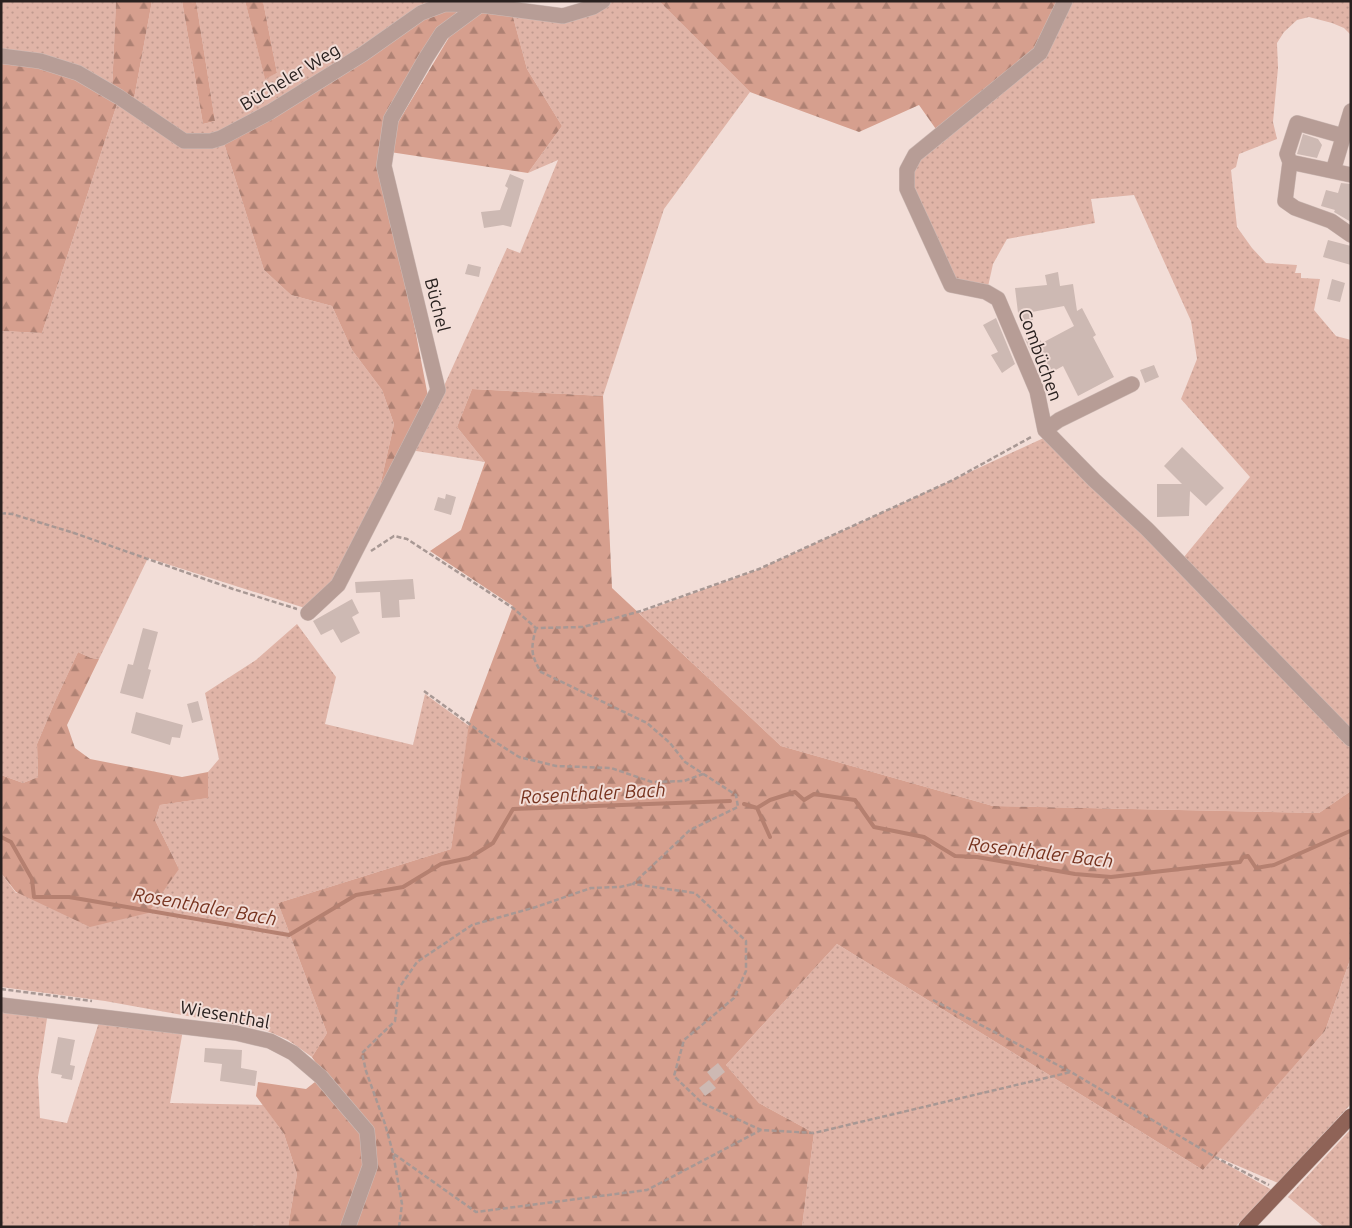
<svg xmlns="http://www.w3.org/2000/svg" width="1352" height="1228" font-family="Ubuntu,sans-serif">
<defs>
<pattern id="grass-dots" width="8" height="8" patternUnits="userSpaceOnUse" patternTransform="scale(1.25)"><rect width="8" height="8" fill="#e0b4a7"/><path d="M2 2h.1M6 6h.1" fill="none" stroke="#c09a8f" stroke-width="1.8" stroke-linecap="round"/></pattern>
<pattern id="forest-firs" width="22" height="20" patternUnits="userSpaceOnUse" patternTransform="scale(1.25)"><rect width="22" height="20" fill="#d69f8e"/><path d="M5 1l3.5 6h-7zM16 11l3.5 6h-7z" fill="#ae8173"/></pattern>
</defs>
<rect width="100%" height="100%" fill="#f2ddd7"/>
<path fill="url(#grass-dots)" d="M1,1H116L112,90L1,54Z
M152,1H182L203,124L215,121L196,1H245L265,78L277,73L263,1H455L220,136L186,139L133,104Z
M605,1H659L750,92L664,209L603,396L472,389L457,427L485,462L410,450L433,410L507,248L520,253L558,160L528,173L562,126L527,69L512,13L562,17Z
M1067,1H1351V35L1344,28L1332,23L1309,17L1297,20L1284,32L1277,43L1278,68L1273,122L1277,139L1239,154L1236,167L1231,170L1237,227L1252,248L1266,263L1297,265L1295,273H1301V278L1320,279L1314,310L1336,336L1351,340V737L1179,563L1250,477L1181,399L1197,359L1191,321L1134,195L1091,199L1095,223L1007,239L993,264L987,291L952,284L909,190L916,157Z
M119,98L184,144L223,140L264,270L291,295L332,306L352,350L382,390L394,424L376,504L336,583L308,609L148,558L99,659L91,658L78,652L56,699L37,744L38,777L23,783L1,775V331L42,333Z
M1048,436L1351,748V791L1319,813L993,806L781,746L639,613L760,569Z
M297,624L336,677L325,724L413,745L425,694L469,726L451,849L278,903L327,1033L312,1057L288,1040L265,1030L105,1001L1,987V873L16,893L179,869L155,820L160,805L207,798L208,772L219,759L205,693L256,660Z
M837,944L1203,1170L1214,1157L1272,1190L1235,1227H802L814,1133L759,1103L726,1065Z
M1351,957V1104L1278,1183L1215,1156L1325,1031Z
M1,1008L48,1012L38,1077L40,1118L67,1123L99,1022L183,1030L170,1103L263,1105L284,1134L297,1174L288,1227H259L254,1225L251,1227H1Z
M1351,1129V1227H1324L1288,1197Z"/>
<path fill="url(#forest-firs)" d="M116,1H152L133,104L112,90Z
M182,1H196L215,121L203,124Z
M245,1H263L277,73L265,79Z
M659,1H1061L1036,53L938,132L919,105L859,132L750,92Z
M459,8L392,123L381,166L393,214L430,407L376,504L394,424L382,390L352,350L332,306L291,295L264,270L223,140L424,15Z
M466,9L512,13L527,69L562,126L528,173L390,152L397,124Z
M1,58L39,63L119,98L42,333L1,331Z
M472,389L603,396L612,588L781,746L993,806L1319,813L1351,791V957L1325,1031L1203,1170L837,944L726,1065L759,1103L814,1133L802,1227H288L297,1174L284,1134L256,1096L258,1082L306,1089L324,1075L312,1057L327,1033L278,903L451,849L469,723L513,606L430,551L461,530L485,462L457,427Z
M78,652L91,658L99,659L67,725L75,748L90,759L182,777L208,772V798L160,805L155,820L179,869L148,913L90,927L16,892L1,873V775L23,783L38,777L37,744L56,699Z"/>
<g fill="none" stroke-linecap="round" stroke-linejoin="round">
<path stroke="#b58070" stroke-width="4" d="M744,804L757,808L770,800L795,792L804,800L814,794L855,800L874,827L924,837L955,856L977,857L1075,874L1111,877L1240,862L1243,857L1248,856L1256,868L1274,865L1350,831
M757,808L770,837
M1,837L11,842L32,879L34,897H69L289,935L356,895L403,887L441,864L469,858L493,843L513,809L730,801"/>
</g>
<path fill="#cdb9b3" d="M1303,134L1318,139L1322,145L1317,158L1297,154Z
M510,174L524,180L511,227L503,225L484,228L481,212L500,210L508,188L505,186Z
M1341,183L1351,184V222L1334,212L1335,210L1321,206L1326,190L1338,193Z
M1328,240L1351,246V265L1323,257Z
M468,264L481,267L479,277L465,274Z
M1058,272L1060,286L1073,284L1077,311L1082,308L1096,335L1093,337L1114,377L1078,396L1063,366L1052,372L1040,351L1032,355L1025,339L1036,333L1042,343L1074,326L1064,306L1032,312L1033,320L1019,321L1015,288L1047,285L1045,275Z
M1332,279L1345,283L1340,302L1327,299Z
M996,318L1015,364L1002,373L991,355L998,352L983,325Z
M1154,365L1159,377L1145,383L1140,370Z
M1182,447L1224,488L1206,506L1190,491L1189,516L1157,517V484H1182L1164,466Z
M446,494L456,497L451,515L434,510L438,497L445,499Z
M413,579L415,599L399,600L400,617L382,618L380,592L356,593L355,582Z
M352,599L359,613L352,617L360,633L341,643L333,629L321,635L313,621Z
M143,628L158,632L148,669L151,670L143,699L120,693L128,664L133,665Z
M198,701L203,720L192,723L187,704Z
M136,712L183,725L180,738L172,737L170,745L131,733Z
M58,1037L75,1040L70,1065L75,1066L72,1080L61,1078L62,1075L51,1073Z
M205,1048L242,1050L241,1068L257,1071L255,1086L220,1081L222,1064L204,1062Z
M718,1063L725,1072L714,1081L707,1072Z
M709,1080L716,1088L705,1096L699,1088Z"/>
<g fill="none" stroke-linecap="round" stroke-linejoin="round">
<g stroke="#cebbb6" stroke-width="16">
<path id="minor" d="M1065,1L1040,53L915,155L907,170V189L951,285L986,292L998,299L1037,391L1045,430L1094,480L1147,529L1351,739
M1,56L40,61L78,73L119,97L184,141H211L221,138L270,112L363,54L421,13L445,4L480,5L563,16L593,7L603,1
M1290,162L1287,154L1297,123L1343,136
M1333,171L1351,111
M1351,175L1290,162L1285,201L1295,208L1331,221L1351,235
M1045,430L1059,420L1132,384
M308,613L338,585L438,390L384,166L391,119L426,58L442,33L480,5
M1,1005L236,1033L270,1041L293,1053L321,1077L367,1131L370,1166L348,1227"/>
</g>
<g stroke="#cebbb6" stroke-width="16">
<path id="major" d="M1246,1227L1351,1116"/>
</g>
<path stroke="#a89894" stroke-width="2.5" stroke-dasharray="5 2.5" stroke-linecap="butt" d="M1,513L12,514L74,533L233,589L297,609
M371,551L394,536L407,539L513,608L536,628L583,627L641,611L759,569L953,480L1033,436
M536,628C531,648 530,654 541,672L647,723L670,743L685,762L736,795L738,807L690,830L633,884L695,893L746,941V971L734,998L684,1040L674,1076L702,1103L761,1130L814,1133L1071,1072
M424,691L486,736L519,757L556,766L611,768L652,782L684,781L703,774
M1,989L92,1001
M933,1000L1071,1072L1215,1157L1269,1185
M394,1154L476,1212L647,1190L761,1130
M399,1227L402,1204L393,1153L385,1124L366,1071L362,1053L395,1021L399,988L417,962L472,925L536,907L591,888L620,887L633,884"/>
<use href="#minor" stroke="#b79d96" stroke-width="15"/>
<use href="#major" stroke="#8f6357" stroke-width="15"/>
</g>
<g text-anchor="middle" stroke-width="4" stroke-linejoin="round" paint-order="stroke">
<g font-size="18" fill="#29211f" stroke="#f2ddd7">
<text transform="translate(290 77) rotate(-31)" y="6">Bücheler Weg</text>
<text transform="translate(437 305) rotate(76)" y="6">Büchel</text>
<text transform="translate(1040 355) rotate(70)" y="6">Combüchen</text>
<text transform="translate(225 1015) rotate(10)" y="6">Wiesenthal</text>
</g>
<g font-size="19" font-style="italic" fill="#77331f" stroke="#f2ddd7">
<text transform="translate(593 793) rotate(-3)" y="7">Rosenthaler Bach</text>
<text transform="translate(1041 852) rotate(7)" y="7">Rosenthaler Bach</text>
<text transform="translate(205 906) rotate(10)" y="7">Rosenthaler Bach</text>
</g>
</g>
<rect width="1352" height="1228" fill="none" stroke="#29211f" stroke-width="5"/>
</svg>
